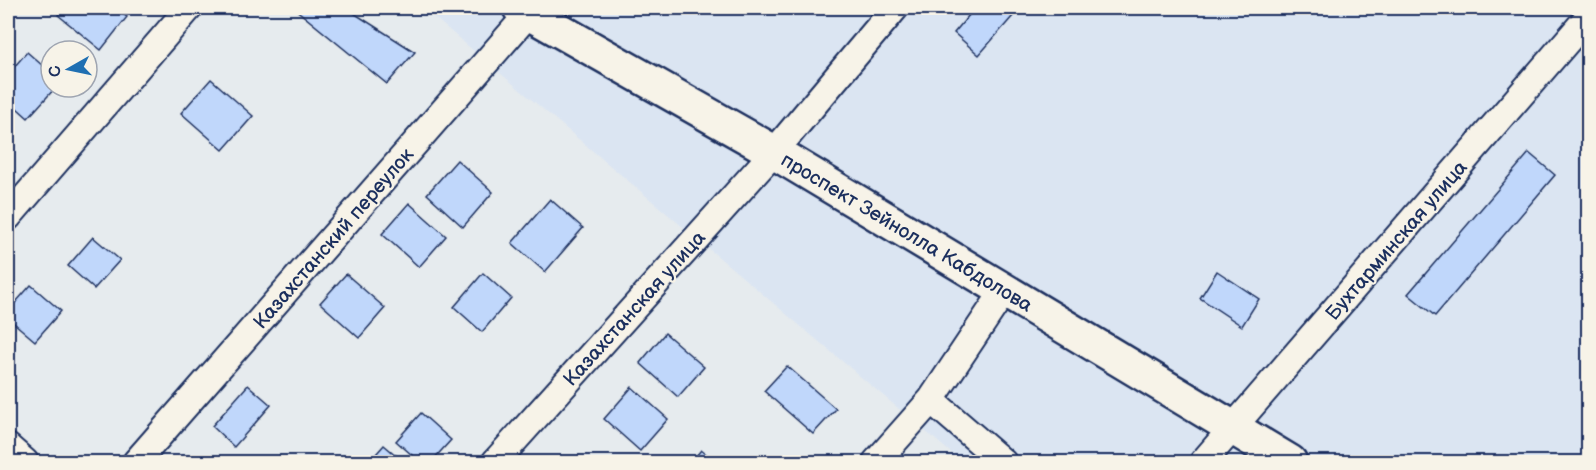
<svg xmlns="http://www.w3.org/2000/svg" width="1596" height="470" font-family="'Balsamiq Sans',sans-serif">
<rect width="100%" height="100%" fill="#e6ebee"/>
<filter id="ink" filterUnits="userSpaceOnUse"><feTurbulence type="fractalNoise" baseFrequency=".0167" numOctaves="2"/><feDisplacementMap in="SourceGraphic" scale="12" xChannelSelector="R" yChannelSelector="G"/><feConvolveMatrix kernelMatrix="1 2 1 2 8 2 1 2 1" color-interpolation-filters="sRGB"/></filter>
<g filter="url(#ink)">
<path fill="#dbe5f2" d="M423,8H1588V462H962Z"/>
<path fill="#c0d7fb" stroke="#1b2f5e" stroke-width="1.5" d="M65,8H114L127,17L101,50L58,15Z
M294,8H346L415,52L387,84Z
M975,8H1020L979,55L954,33Z
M27,52L51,73V87H56L28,118L8,100V74Z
M211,79L253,116L223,150L181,113Z
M1529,153L1555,175L1435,316L1408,294Z
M457,160L493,192L463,227L427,194Z
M550,199L583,228L545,272L512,243Z
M409,203L446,236L419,267L382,234Z
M93,237L120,260L94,289L68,266Z
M1217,271L1259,299L1242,326L1200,298Z
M483,273L511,298L482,332L454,307Z
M346,274L385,308L359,338L320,303Z
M31,285L61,311L35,341L8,318V311Z
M665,333L704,367L678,397L640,363Z
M787,366L836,409L813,434L764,391Z
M248,385L271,405L234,447L212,426Z
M632,387L668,419L640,451L604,419Z
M421,413L451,440L431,462H420L396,441Z
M384,445L404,462H369Z
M701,450L716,462H691Z"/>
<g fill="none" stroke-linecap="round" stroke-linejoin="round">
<g stroke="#1b2f5e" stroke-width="30">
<path id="street" d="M8,217L189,8
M931,400L1003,462
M8,447L25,462
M136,462L529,13
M495,462L774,152L895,8
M876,462L931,400L1004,291
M1203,462L1588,17"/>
</g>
<g stroke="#1b2f5e" stroke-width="38">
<path id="secondary" d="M520,8L774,152L1290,462"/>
</g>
<use href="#street" stroke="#f7f3e8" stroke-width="26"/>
<use href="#secondary" stroke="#f7f3e8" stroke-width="33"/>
</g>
</g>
<g text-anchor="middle" stroke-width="4.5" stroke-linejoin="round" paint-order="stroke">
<g font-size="20" fill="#1b2f5e" stroke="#f7f3e8">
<text transform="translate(907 232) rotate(31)" y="7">проспект Зейнолла Кабдолова</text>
<text transform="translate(333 238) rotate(-49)" y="7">Казахстанский переулок</text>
<text transform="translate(1396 240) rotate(-49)" y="7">Бухтарминская улица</text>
<text transform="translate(634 308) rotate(-48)" y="7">Казахстанская улица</text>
</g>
</g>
<rect width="1596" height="470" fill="none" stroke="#f7f3e8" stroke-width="30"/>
<rect x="15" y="15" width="1566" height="440" fill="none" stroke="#1b2f5e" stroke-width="2" filter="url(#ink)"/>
<g transform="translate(69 69) rotate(261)"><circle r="28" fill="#f7f3e8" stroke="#9fa5b1" stroke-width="1.5"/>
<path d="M0-4.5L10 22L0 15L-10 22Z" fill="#1f6fb2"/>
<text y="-9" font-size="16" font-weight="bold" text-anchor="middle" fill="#1b2f5e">С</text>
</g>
</svg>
